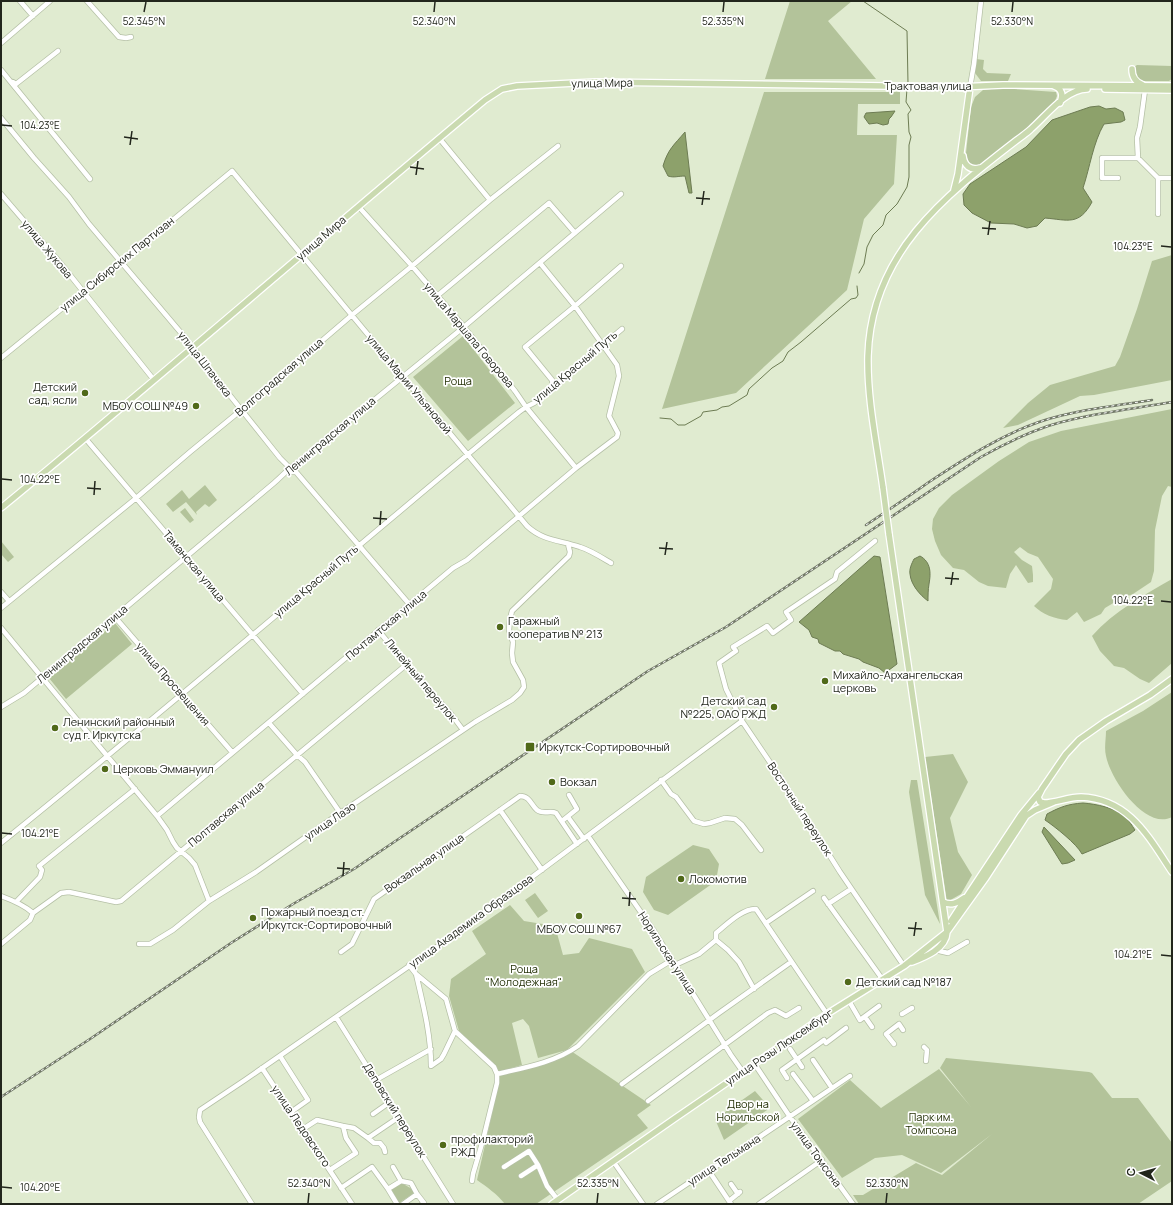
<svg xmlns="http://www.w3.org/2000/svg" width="1173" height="1205" font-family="Manrope,sans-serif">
<rect width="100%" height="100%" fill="#e0ebd0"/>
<path fill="#b3c39a" d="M790,1H852L828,21L876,79H765Z
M976,59L984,60L983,69L987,73L1011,74L1008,81H981L975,73Z
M1137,65L1172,66V79L1169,81H1139L1134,75V67Z
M1000,88L1056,92L1057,96L1055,101L1032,129L980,165L973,167L968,162L966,153L971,107L975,97L983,90Z
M764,92H900V104H858L857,135H897L894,184L864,219L847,290L736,393L662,409Z
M1172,255V380L1094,395L1080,396L1018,425L1003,428L1028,403L1050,385L1115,366L1120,357L1137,309L1152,261Z
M463,336L515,403L468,441L413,377Z
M1172,409V487L1168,486L1162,496L1155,530L1154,571L1151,582L1133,594L1120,599L1105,608L1101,614L1084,622L1077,612L1067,620C1055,619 1042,614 1034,606L1051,589L1053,579L1038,557L1028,553L1020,547L1014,552L1022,560L1032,566L1033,575V582L1028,583L1016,565L1010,574L1006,588L988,586L979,582L964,570L953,568L941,555L935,541L932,529L933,519L939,508L952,495L999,461L1029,442L1061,431Z
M205,485L217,500L209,507L205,504L196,512L197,515L186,502L173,512L166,504L182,490L189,499Z
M185,508L194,520L190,523L180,512Z
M1,541L14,557L8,562L1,554Z
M1172,579V663L1149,683L1140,679L1124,668L1114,666L1100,651L1092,636C1114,611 1144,595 1172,579Z
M115,623L132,644L66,699L49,678Z
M1172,692V817C1145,831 1110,778 1106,756C1104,748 1106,739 1106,731L1143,711Z
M953,754L968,782L950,818L958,852L972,875L961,894L947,902L925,757Z
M911,780H917L940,924L925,895L909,792Z
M693,845L709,849L719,864L716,881L668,915L654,910L643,892L646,877Z
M535,893L548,911L538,918L525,900Z
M510,905L524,921L555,926L563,955L579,953L589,938L632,949L645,972L567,1050L538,1058L529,1026L523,1019L512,1023L522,1065L498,1072L495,1066L459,1031L449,996L451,979L486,954L472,931Z
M571,1051L651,1105L637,1115L648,1128L536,1204H505C497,1194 487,1187 477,1180L499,1083V1075Z
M946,1058L1089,1072L1092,1073L1112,1098H1138L1172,1143V1181L1138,1204H859L853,1195H863L916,1163L942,1175L992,1134L941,1173L902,1155L875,1158L842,1178L798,1119L850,1080L881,1108L939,1069L971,1107L940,1068Z
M755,1091L770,1108L724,1140L715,1119Z
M400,1182L412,1189L414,1193L399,1203L391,1189Z"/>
<path fill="#8da16b" stroke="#6d7c53" d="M1099,106L1106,109L1115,108L1123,112L1125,120L1121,122L1104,124C1093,143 1090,167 1083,188L1092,202C1079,226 1068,220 1045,218L1037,226L1027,228L1014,224L991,223L972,213L964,205L963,194L970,184L1026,147L1052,120L1090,107Z
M895,111L891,117L889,119L888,124L883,125L877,123L869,124L864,117L866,113Z
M685,132L692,193H689L685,176C678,176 674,178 668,176L663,166C668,149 674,145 685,132Z
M874,556L880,557L897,664L885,673L879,668L863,662L859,659L843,654L840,651H835L819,643L818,639L812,637L809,630L799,622Z
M920,556C931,562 931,573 929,584C928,590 928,596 928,601C920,595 911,585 910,574C909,569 912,563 914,559Z
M1083,803C1096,804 1116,808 1126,817C1129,820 1132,826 1135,830L1130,834L1082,854C1077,844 1054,826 1045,820L1047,814C1060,807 1068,804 1083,803Z
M1044,827L1075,860L1068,863L1062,864L1042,832Z"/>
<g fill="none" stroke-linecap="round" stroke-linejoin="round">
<path stroke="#6d7c53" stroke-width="1" d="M863,1L907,31L908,83
M859,273L864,264L867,247L873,235L883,225L886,215L897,204L907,187L909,177V145L911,137L909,132L908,114L911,110L906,102L907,89
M660,418L671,419L678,425H685L701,416L703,412L717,410L722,407L729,406L747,395L749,389L772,368L783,361L788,352L801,342L851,299L856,298L858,295L857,286"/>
<g stroke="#b5c0a6" stroke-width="6">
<path id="minor" d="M20,1L33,16
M87,1L119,37L126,38L131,37
M1,43L50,1
M1,70L90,179
M13,82L16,84L58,51
M970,87L974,64L981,1
M1145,90L1140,127L1137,138L1138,158L1158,178H1172
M1,118L34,158L69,197L89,224L193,347L204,363L280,458L289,467L290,472H296L410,605
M439,138L490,200
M1118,178H1102V158H1138
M1,194L62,265L154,380
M358,206L412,266L464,327L515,391L526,407L576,468
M1158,214V178
M437,296L549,203L575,233
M1,358L76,297L121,263L232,171L527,526C543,541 560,540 580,547C590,550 601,557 611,563
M553,387L552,380L525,347L575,306L621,266
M85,438L303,694
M875,541L837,572L835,579L786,612L791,620L773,633L767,626L733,647L736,651L719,663L726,689L742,721L784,783L840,872L904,966
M1,592L9,601
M1,608L135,499L190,452L240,411L352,315L412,266L490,200L558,146
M114,616L232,752
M1,628L157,816L167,830L173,842L177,848L189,858L195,865L209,901
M378,630L401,658L406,665L423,683L451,714L463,730
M1,707L24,693L274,483C281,477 289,468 297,463L459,331L621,194
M269,723L297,755L305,762L341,814
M661,780L671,794L676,797L694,821L704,824L710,823L725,818L735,819L742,825L761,850
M500,810L542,870
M157,816L453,568L467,560L576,468L617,437L618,433L609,416L619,376L617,365L575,306L540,263
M568,817L584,839
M562,821L577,809L569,795
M588,836L654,931L731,1055L743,1072
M1,843C176,702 346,555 519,412L526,407L534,403L622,329
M1,896C12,900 24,905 33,913
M824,898L883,980
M16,902L40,877L42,870L39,866L135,789
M828,904L851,889
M33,913L61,893L69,892L116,902L121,901L406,665
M766,923L813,891
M716,940V933C726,925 743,908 756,909L827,1014
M1,944L30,920L33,913
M139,944H150L173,930L209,901L256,872L327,822L475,722L512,700L520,693L524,687L523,680L513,662L512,653L513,642L509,630L510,619L512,611L569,556L570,552L568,544
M935,950L948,953L967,942
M341,952L352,944L374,899L520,796C530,796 531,805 537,810C543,815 550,810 556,813L577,844
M409,965L416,974L446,999L455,1031
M675,965L699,954L716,940L728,950L739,962L754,989
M416,974C423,1004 431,1035 431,1066L441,1059L444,1054L455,1031L494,1067L497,1074V1083L483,1140L473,1174L472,1181
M849,1001L860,1020L879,1006
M902,1014L912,1008
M336,1017L453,1204
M865,1017L872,1027
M826,1043L846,1028
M894,1044L886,1034L899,1024L903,1030
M924,1047L927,1050L926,1061
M790,1049L802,1067
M280,1056L308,1100L291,1112
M813,1060L832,1088
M754,1063L790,1117L853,1204
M262,1068L352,1204
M497,1074C523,1068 556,1062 578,1046L649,974L672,960
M793,1074L813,1101
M787,1078L782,1070L824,1040
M376,1080L431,1049
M622,1084L719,1013L791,962
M648,1101L768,1013L775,1010L786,1016L799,1008
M373,1114L390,1102
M303,1129L317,1120L343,1126
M385,1152L384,1148L380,1143H374L368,1138L399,1117
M613,1161L643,1204
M504,1167L529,1151L538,1165L547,1186L558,1200
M330,1170L356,1153L346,1138L343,1126L354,1128L368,1138
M709,1171L731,1204
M521,1176L538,1165
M401,1181L411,1183L417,1194L403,1204
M731,1184L738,1194
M341,1188L372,1167L388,1189L401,1181L393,1167
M388,1189L397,1204
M417,1194L424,1203L422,1204
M729,1201L740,1192
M252,1204L200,1122L199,1117L200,1110L245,1080L454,935L742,721
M657,1204L690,1182L709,1171L850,1076
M759,1204L822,1160"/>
</g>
<g stroke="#fff" stroke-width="8">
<path id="major" d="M1132,69C1132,77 1135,82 1143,85
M1054,86C1063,89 1063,96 1060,103
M1105,89L1172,90
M963,156C964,165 970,171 980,168
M954,190L958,174L970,87
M883,488C877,445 867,399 868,356C871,254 943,197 1017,140C1022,136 1027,133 1031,129C1046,116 1066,89 1087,89
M1,508C164,374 323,235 485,100L502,89L517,86L595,82L959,87L1003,85L1172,86
M889,534L947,932C946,949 925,957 912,962
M1172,679L1150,695L1106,721L1079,740L1066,754L1057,767L1042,789L1038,797L1040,802L1044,803C1056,803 1068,797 1081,797C1129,799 1148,836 1172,872
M943,902C951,906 957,903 964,898
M951,921L966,898L1021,815L1039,793
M552,1204L674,1119L827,1014L904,966L947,932L985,879L1026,816L1035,810L1054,802"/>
</g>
<use href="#minor" stroke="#fff" stroke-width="4.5"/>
<use href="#major" stroke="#cadab0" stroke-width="5.5"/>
<g stroke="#727968" stroke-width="2.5">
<path id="rail" d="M866,525C887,511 908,497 929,482C964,459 999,436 1039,422C1075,410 1114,406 1152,400
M1,1097L90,1039L231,943L293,904L354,869L648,671L726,627L981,457C1002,445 1025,434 1048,426C1087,414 1132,409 1172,402"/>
</g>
<use href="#rail" stroke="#fff" stroke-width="1" stroke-dasharray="3" stroke-linecap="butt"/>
<g stroke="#fff" stroke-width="8" stroke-linecap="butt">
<path id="major-bridge" d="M883,488L889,534"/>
</g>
<use href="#major-bridge" stroke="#cadab0" stroke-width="5.5"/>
</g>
<path fill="none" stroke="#22261c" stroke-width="1.5" d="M144,12L146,2M434,12L435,2M723,12L724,2M1012,12L1013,2M2,125L12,126M124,137L138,139M130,145L132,131M410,167L424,169M416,175L418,161M696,198L710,199M702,205L704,191M982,228L996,229M988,235L990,221M1161,246L1171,247M2,479L12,480M87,488L101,489M94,495L95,481M373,518L387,519M380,525L381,511M659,548L673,549M665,555L667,542M945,578L959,579M951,585L953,572M1161,601L1171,602M2,833L12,834M337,868L350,869M343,876L344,862M622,898L636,899M629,906L630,892M908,928L922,929M914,936L916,922M1161,955L1171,956M2,1187L12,1188M308,1203L309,1193M597,1203L598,1193M886,1203L887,1193"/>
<g fill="#506919" stroke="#fff" stroke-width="1.5">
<circle cx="85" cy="393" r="4"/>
<circle cx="196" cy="406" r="4"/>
<circle cx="500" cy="627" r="4"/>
<circle cx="825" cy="681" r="4"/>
<circle cx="774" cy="707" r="4"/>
<circle cx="55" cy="728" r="4"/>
<rect x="525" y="742" width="10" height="10" rx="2"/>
<circle cx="105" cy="769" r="4"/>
<circle cx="552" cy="782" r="4"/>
<circle cx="681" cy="879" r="4"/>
<circle cx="579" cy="916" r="4"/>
<circle cx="253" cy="918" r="4"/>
<circle cx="848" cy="982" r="4"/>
<circle cx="443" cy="1145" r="4"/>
</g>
<g text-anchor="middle" stroke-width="3.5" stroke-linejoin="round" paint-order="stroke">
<g font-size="11" fill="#22261c" stroke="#fff">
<text transform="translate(602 83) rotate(-1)" y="4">улица Мира</text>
<text x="928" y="90">Трактовая улица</text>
<text transform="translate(321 238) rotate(-41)" y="4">улица Мира</text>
<text transform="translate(47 249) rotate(50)" y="4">улица Жукова</text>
<text transform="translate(117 264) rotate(-39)" y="4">улица Сибирских Партизан</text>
<text transform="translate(469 335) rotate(50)" y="4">улица Маршала Говорова</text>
<text transform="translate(205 364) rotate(52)" y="4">улица Шпачека</text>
<text transform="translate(575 367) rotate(-40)" y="4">улица Красный Путь</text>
<text transform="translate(279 377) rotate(-41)" y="4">Волгоградская улица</text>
<text transform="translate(409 384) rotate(50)" y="4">улица Марии Ульяновой</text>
<text transform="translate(330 436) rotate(-40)" y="4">Ленинградская улица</text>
<text transform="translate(194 566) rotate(50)" y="4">Таманская улица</text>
<text transform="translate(316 581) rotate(-40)" y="4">улица Красный Путь</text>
<text transform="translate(386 625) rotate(-40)" y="4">Почтамтская улица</text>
<text transform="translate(82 644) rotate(-40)" y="4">Ленинградская улица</text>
<text transform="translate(421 680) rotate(50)" y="4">Линейный переулок</text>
<text transform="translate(173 684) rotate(49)" y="4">улица Просвещения</text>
<text transform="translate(800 809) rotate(57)" y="4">Восточный переулок</text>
<text transform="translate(226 814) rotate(-40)" y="4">Полтавская улица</text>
<text transform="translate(330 821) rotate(-34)" y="4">улица Лазо</text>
<text transform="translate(424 863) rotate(-35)" y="4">Вокзальная улица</text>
<text transform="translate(471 921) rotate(-36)" y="4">улица Академика Образцова</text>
<text transform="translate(667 953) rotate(57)" y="4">Норильская улица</text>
<text transform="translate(779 1047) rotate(-34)" y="4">улица Розы Люксембург</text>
<text transform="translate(395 1110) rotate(58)" y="4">Деповский переулок</text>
<text transform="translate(301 1126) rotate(56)" y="4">улица Ледовского</text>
<text transform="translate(816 1154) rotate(54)" y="4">улица Томсона</text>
<text transform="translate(724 1160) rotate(-33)" y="4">улица Тельмана</text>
</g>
<g font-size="11" fill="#243107" stroke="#fff">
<text x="458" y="385">Роща</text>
<text x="524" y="973">Роща<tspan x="524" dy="13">"Молодежная"</tspan></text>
<text x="748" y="1108">Двор на<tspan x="748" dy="13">Норильской</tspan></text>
<text x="931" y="1121">Парк им.<tspan x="931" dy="13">Томпсона</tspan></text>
</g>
<g font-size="11" fill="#22261c" stroke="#fff" text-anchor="start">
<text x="77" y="391" text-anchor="end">Детский<tspan x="77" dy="13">сад, ясли</tspan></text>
<text x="188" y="410" text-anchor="end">МБОУ СОШ №49</text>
<text x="508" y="625">Гаражный<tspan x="508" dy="13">кооператив № 213</tspan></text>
<text x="833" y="679">Михайло-Архангельская<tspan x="833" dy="13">церковь</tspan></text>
<text x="766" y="705" text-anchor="end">Детский сад<tspan x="766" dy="13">№225, ОАО РЖД</tspan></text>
<text x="63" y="726">Ленинский районный<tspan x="63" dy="13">суд г. Иркутска</tspan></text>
<text x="539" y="751">Иркутск-Сортировочный</text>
<text x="113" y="773">Церковь Эммануил</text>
<text x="560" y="786">Вокзал</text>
<text x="689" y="883">Локомотив</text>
<text x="261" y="916">Пожарный поезд ст.<tspan x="261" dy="13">Иркутск-Сортировочный</tspan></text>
<text x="579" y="933" text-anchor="middle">МБОУ СОШ №67</text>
<text x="856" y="986">Детский сад №187</text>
<text x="451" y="1143">профилакторий<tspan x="451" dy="13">РЖД</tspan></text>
</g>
</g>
<g font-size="10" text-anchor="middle" fill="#22261c" stroke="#fff" stroke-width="3.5" stroke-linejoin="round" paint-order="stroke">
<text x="144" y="25">52.345°N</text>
<text x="434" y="25">52.340°N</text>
<text x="723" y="25">52.335°N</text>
<text x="1012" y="25">52.330°N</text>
<text x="40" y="129">104.23°E</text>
<text x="1133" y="250">104.23°E</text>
<text x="40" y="483">104.22°E</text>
<text x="1133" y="604">104.22°E</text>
<text x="40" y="837">104.21°E</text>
<text x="1133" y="958">104.21°E</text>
<text x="309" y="1187">52.340°N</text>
<text x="598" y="1187">52.335°N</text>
<text x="887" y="1187">52.330°N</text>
<text x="40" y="1191">104.20°E</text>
</g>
<rect width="1173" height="1205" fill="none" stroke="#22261c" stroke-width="4"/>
<g transform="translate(1141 1173) rotate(276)" stroke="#ffffff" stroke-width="3" paint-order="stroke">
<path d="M0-3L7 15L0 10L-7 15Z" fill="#22261c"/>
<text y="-6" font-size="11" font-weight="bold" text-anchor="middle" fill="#22261c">С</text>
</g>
</svg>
